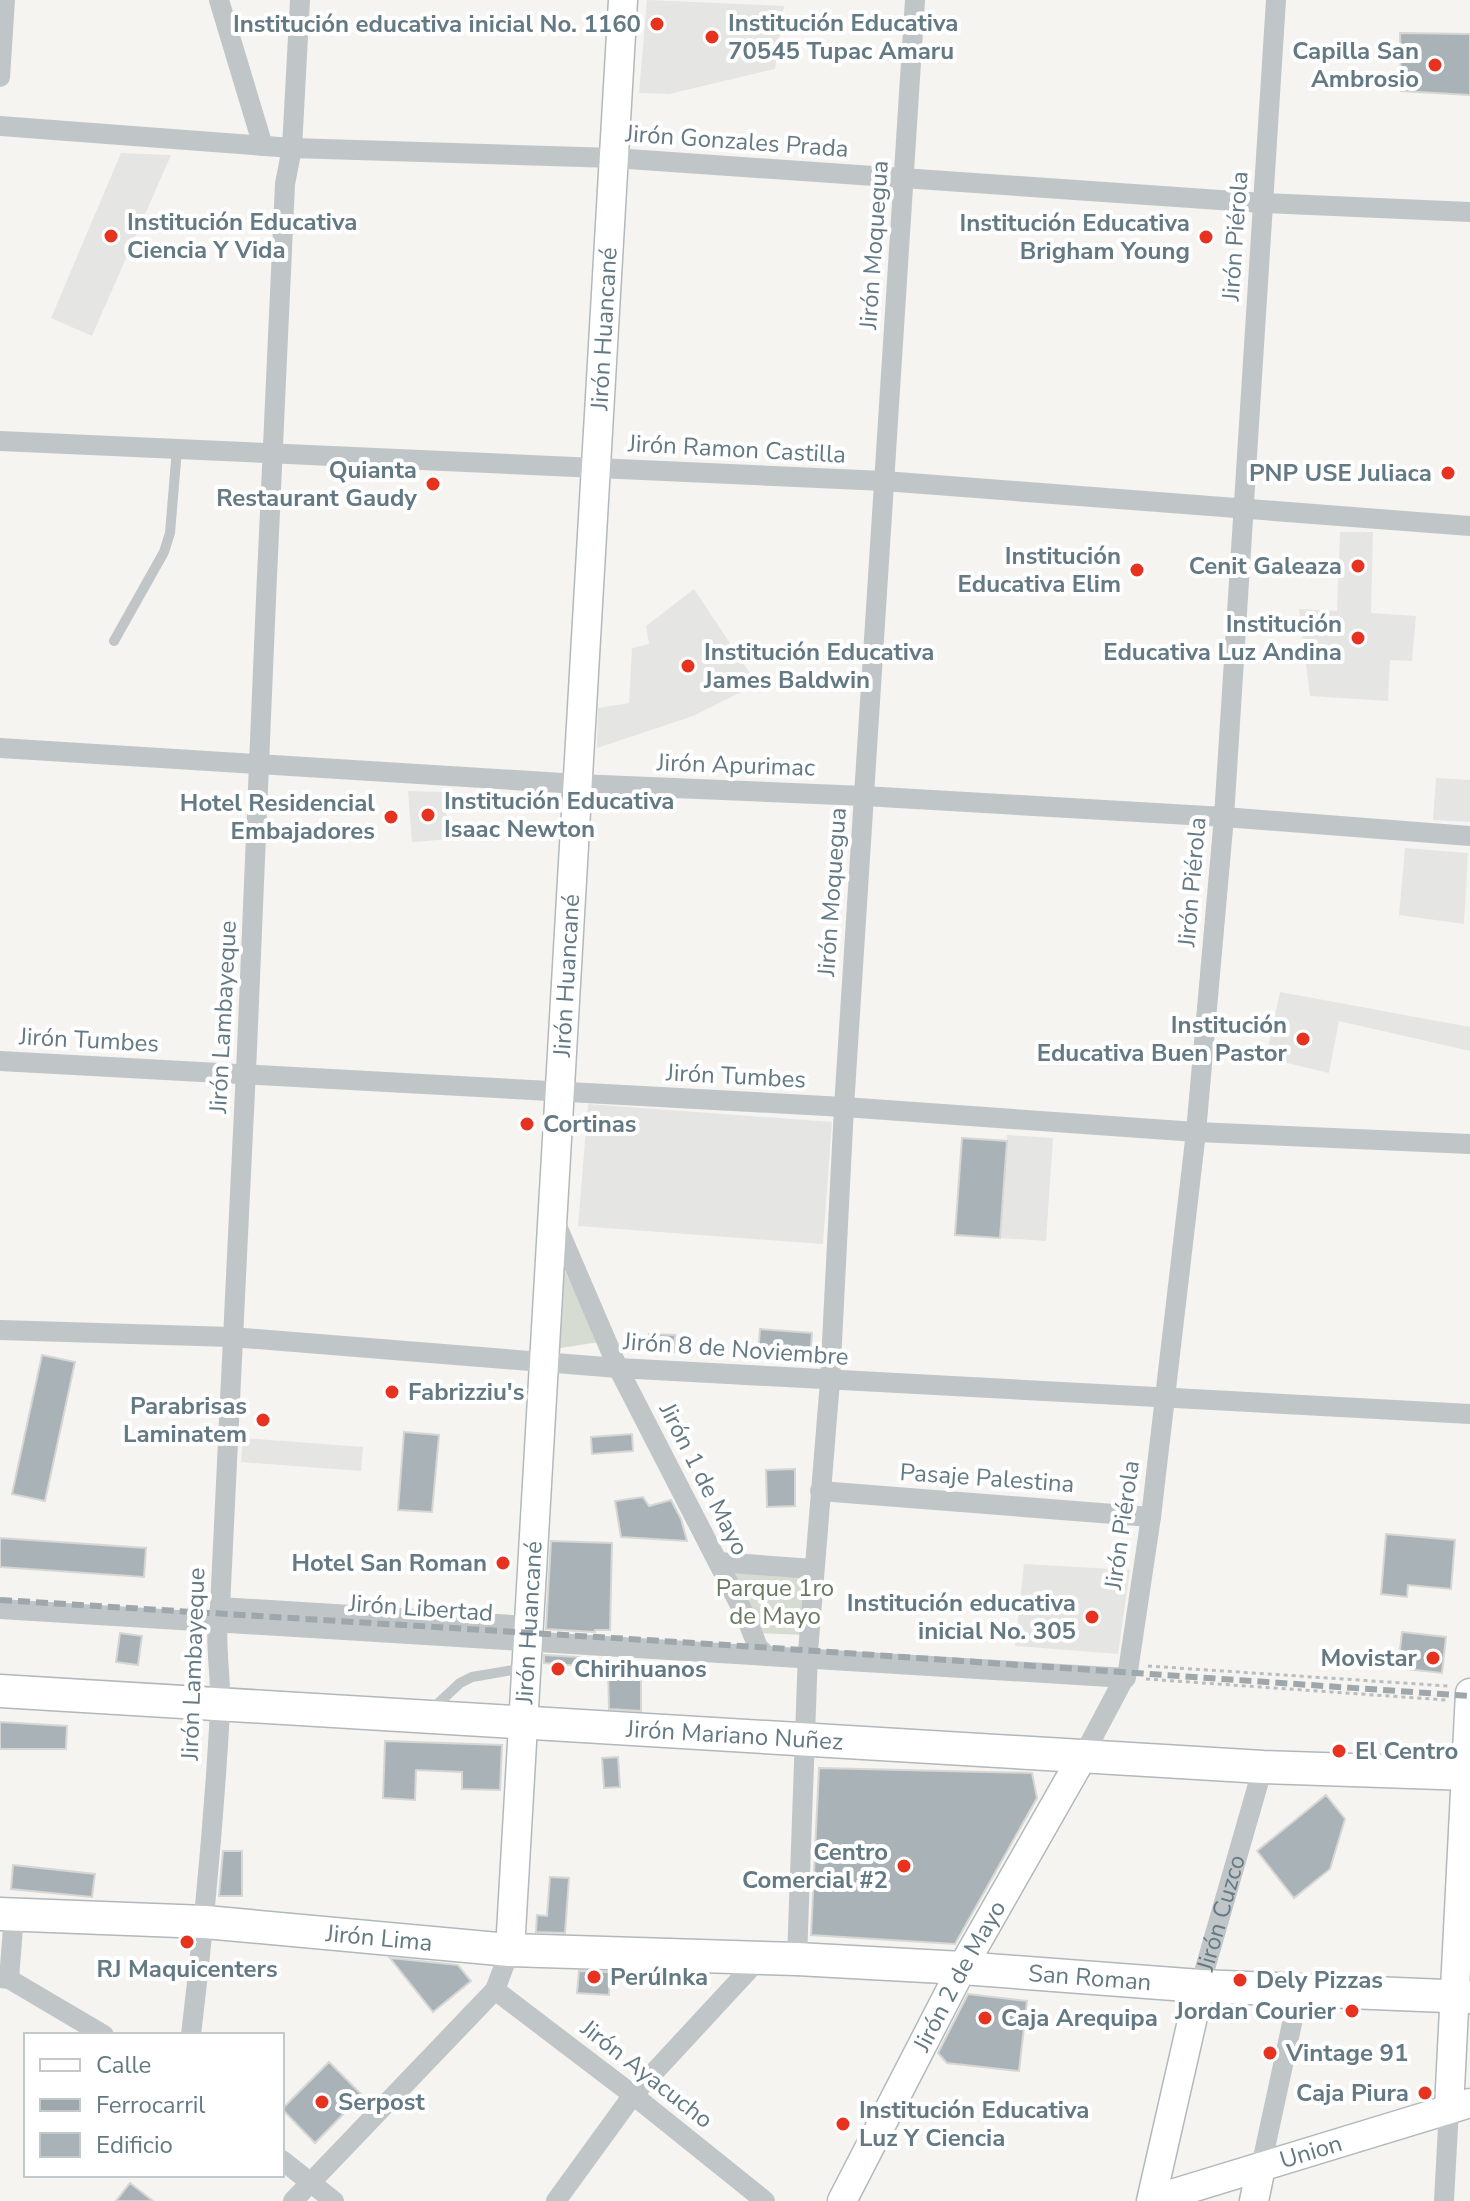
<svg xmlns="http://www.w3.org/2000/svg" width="1470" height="2201" font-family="'Nunito Sans',sans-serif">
<rect width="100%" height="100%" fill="#f5f4f1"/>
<path fill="#e5e6e4" d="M647,0L784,6L775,69L669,94L639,93Z
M121,153L171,155L92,336L51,318Z
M1340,532H1373L1371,613L1416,616L1412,661L1390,660L1388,701L1310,696L1299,609L1337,611Z
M694,589L757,684L693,716L597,748L598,708L629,703L632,648L649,644L646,626Z
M1436,778L1470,780V822L1433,820Z
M408,791L442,792L451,839L412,842Z
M1405,848L1468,853L1464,924L1399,915Z
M1280,992L1470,1027V1051L1339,1021L1329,1073L1266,1058Z
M588,1104L832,1122L823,1244L578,1226Z
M1007,1135L1053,1138L1046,1241L1000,1238Z
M243,1438L363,1447L361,1471L241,1462Z
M1024,1564L1130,1570L1118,1654L1015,1646Z"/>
<path fill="#d7dcd2" d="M559,1259L599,1342L555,1349Z
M723,1566L809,1572L805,1635L758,1633Z"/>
<path fill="#a9b3b7" stroke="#d6d6d4" stroke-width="2" d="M1400,33L1470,34V95L1401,91Z
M962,1138L1007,1141L1000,1238L955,1235Z
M760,1329L812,1333L810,1360L758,1356Z
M649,1334L675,1335L674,1352L648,1351Z
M42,1355L75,1362L45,1501L12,1494Z
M404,1432L439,1435L432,1512L398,1510Z
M632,1434L633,1451L592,1454L591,1437Z
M795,1469V1506L767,1507L766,1470Z
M643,1497L649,1506L671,1500L681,1519L687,1541L621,1537L615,1501Z
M1386,1534L1455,1540L1451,1589L1408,1585L1407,1597L1381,1594Z
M0,1538L146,1548L144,1577L0,1567Z
M551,1541L612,1543L610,1630H595V1632L546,1629Z
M1402,1632L1446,1637L1442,1673L1398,1668Z
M120,1633L142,1636L138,1665L116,1662Z
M544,1655L594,1658L593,1667L544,1663Z
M641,1668V1711L609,1709L608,1669Z
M0,1722L67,1726L66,1749H0Z
M385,1741L502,1745L500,1790L462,1789V1772L416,1770L415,1800L383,1798Z
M618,1757L620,1787L604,1788L602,1758Z
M819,1768L1032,1773L1037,1798L955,1944L811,1935Z
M1326,1795L1345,1819L1330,1869L1294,1898L1257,1851Z
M223,1851H242V1896H219Z
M13,1865L95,1874L92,1897L11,1889Z
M550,1877L569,1878L565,1933L536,1932L537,1915L547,1916Z
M390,1958L458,1965L471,1981L433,2012Z
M579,1971L610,1972L609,1995L577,1993Z
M968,1994L1027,2001L1019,2071L947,2063L938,2053Z
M329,2062L362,2095L315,2143L282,2109Z
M130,2183L153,2201H116Z"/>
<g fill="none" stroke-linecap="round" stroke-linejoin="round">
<g stroke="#b2b9bc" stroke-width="31">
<g id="secondary">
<path id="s2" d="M510,1950L623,0"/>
<path d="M1449,2108L1470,1693"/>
<path id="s3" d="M1152,2200L1470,2103"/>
<path id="s4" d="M842,2201L962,1968L1084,1754"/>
<path d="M1151,2201L1200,1986"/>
<path d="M1254,2201L1261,2167"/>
</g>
</g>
<g stroke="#b1b7ba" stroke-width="35">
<g id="primary">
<path id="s5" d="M0,1691L1263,1767L1470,1774"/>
<path id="s6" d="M0,1914L205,1922L510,1950L797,1959L962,1968L1200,1986L1470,1997"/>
</g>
</g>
<path stroke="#babdbf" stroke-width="3" stroke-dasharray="4 4" stroke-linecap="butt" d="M1148,1666L1448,1686
M1146,1679L1446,1700"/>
<path stroke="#c0c5c7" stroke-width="10" d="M114,641L164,552L170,533L177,449
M430,1711L460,1683L472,1677L525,1668"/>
<g stroke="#c0c5c7" stroke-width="20">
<path d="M219,0L263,146"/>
<path d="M0,77L5,0"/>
<path d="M0,126L292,148L614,158L1263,203L1470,212"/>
<path d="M0,441L884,481L1470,526"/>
<path d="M0,748L578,784L864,796L1224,817L1470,836"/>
<path d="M0,1061L844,1107L1196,1132L1470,1144"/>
<path d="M554,1219L618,1368L745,1615L758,1647L766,1655"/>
<path d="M0,1330L231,1337L618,1368L1470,1414"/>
<path d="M820,1491L1151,1517"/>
<path d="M718,1562L813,1569"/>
<path d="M220,1607L529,1626"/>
<path d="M0,1609L1126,1678"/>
<path d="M1084,1754L1128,1671L1151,1517L1196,1132L1224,817L1276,0"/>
<path d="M797,1959L808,1652L830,1381L844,1107L915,0"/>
<path d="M0,1978L9,1979L104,2035"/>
<path d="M9,1979L14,1915"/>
<path id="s1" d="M1200,1986L1263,1767"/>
<path d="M495,1990L633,2095L765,2201"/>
<path d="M191,2035C204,1927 214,1819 220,1711C222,1677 213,1641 220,1607C228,1421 239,1235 247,1049C260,761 270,472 285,184L292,148L300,0"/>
<path d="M282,2160L334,2201"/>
<path d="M1261,2167L1299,1991"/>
<path d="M293,2201L495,1990L510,1950"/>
<path d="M556,2201L633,2095L758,1960"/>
<path d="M1444,2201L1449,2108"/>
</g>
<use href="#secondary" stroke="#fff" stroke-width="28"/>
<use href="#primary" stroke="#fff" stroke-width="32"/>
<path stroke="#9ea7ab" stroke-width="6" stroke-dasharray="12 6" stroke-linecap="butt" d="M0,1600L758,1647L1470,1696"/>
</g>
<g fill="#e7321f" stroke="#fff" stroke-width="3">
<circle cx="657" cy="24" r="8"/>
<circle cx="712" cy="37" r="8"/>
<circle cx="1435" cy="65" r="8"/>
<circle cx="111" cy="236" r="8"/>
<circle cx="1206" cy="237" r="8"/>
<circle cx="1448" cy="473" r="8"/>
<circle cx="433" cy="484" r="8"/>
<circle cx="1358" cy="566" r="8"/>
<circle cx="1137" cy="570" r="8"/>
<circle cx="1358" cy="638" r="8"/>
<circle cx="688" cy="666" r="8"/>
<circle cx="428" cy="815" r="8"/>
<circle cx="391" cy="817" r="8"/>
<circle cx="1303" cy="1039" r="8"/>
<circle cx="527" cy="1124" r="8"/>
<circle cx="392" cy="1392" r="8"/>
<circle cx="263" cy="1420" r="8"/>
<circle cx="503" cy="1563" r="8"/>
<circle cx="1092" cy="1617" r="8"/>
<circle cx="1433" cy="1658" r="8"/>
<circle cx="558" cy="1669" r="8"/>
<circle cx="1339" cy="1751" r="8"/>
<circle cx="904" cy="1866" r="8"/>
<circle cx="187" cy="1942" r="8"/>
<circle cx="594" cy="1977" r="8"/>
<circle cx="1240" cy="1980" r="8"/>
<circle cx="1352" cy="2011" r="8"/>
<circle cx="985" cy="2018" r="8"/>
<circle cx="1270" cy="2053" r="8"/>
<circle cx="1425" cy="2093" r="8"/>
<circle cx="322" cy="2102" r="8"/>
<circle cx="843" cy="2124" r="8"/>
</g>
<g text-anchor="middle" stroke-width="8" stroke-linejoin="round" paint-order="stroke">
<g font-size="24" font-weight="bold" fill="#637983" stroke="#fff" text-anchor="end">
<text x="728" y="31" text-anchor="start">Institución Educativa<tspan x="728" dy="28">70545 Tupac Amaru</tspan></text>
<text x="641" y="32">Institución educativa inicial No. 1160</text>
<text x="1419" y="59">Capilla San<tspan x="1419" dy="28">Ambrosio</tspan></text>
<text x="127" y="230" text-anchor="start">Institución Educativa<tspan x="127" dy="28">Ciencia Y Vida</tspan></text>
<text x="1190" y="231">Institución Educativa<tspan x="1190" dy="28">Brigham Young</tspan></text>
<text x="417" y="478">Quianta<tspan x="417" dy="28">Restaurant Gaudy</tspan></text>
<text x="1432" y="481">PNP USE Juliaca</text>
<text x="1121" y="564">Institución<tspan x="1121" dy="28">Educativa Elim</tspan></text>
<text x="1342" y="574">Cenit Galeaza</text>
<text x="1342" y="632">Institución<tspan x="1342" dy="28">Educativa Luz Andina</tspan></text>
<text x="704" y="660" text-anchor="start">Institución Educativa<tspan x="704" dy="28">James Baldwin</tspan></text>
<text x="444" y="809" text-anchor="start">Institución Educativa<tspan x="444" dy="28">Isaac Newton</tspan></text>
<text x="375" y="811">Hotel Residencial<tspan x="375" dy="28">Embajadores</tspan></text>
<text x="1287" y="1033">Institución<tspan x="1287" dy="28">Educativa Buen Pastor</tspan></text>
<text x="543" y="1132" text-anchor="start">Cortinas</text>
<text x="408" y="1400" text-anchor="start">Fabrizziu's</text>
<text x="247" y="1414">Parabrisas<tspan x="247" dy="28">Laminatem</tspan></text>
<text x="487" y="1571">Hotel San Roman</text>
<text x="1076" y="1611">Institución educativa<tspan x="1076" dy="28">inicial No. 305</tspan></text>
<text x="1417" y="1666">Movistar</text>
<text x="574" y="1677" text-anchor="start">Chirihuanos</text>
<text x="1355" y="1759" text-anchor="start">El Centro</text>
<text x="888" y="1860">Centro<tspan x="888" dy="28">Comercial #2</tspan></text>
<text x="187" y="1977" text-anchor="middle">RJ Maquicenters</text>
<text x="610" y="1985" text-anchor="start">PerúInka</text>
<text x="1256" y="1988" text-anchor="start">Dely Pizzas</text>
<text x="1336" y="2019">Jordan Courier</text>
<text x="1001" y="2026" text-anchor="start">Caja Arequipa</text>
<text x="1286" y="2061" text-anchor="start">Vintage 91</text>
<text x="1409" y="2101">Caja Piura</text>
<text x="338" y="2110" text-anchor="start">Serpost</text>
<text x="859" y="2118" text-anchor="start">Institución Educativa<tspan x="859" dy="28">Luz Y Ciencia</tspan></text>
</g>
<g font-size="24" fill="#637983" stroke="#fff">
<text transform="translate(737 141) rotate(4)" y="8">Jirón Gonzales Prada</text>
<text transform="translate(1235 236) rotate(-86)" y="8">Jirón Piérola</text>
<text transform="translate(874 245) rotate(-86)" y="8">Jirón Moquegua</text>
<text dy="8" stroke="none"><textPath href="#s2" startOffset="1624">Jirón Huancané</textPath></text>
<text transform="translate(737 449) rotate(3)" y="8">Jirón Ramon Castilla</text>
<text transform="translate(736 765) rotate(2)" y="8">Jirón Apurimac</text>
<text transform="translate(1192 882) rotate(-85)" y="8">Jirón Piérola</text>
<text transform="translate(832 892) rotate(-86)" y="8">Jirón Moquegua</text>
<text dy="8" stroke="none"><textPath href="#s2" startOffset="976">Jirón Huancané</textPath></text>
<text transform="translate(223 1017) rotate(-87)" y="8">Jirón Lambayeque</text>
<text transform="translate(89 1040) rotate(3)" y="8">Jirón Tumbes</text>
<text transform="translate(736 1076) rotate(3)" y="8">Jirón Tumbes</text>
<text transform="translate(736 1349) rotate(4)" y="8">Jirón 8 de Noviembre</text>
<text transform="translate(987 1478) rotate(4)" y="8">Pasaje Palestina</text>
<text transform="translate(704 1479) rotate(63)" y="8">Jirón 1 de Mayo</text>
<text transform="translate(1122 1525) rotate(-82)" y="8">Jirón Piérola</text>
<text transform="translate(421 1608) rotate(4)" y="8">Jirón Libertad</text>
<text dy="8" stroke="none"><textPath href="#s2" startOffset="328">Jirón Huancané</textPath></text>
<text transform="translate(193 1664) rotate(-88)" y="8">Jirón Lambayeque</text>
<text dy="8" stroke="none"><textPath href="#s5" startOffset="736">Jirón Mariano Nuñez</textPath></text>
<text dy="8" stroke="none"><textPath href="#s1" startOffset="76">Jirón Cuzco</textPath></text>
<text dy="8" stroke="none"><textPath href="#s6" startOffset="380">Jirón Lima</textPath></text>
<text dy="8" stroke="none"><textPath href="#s4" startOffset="254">Jirón 2 de Mayo</textPath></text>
<text dy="8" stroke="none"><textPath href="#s6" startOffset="1092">San Roman</textPath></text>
<text transform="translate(647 2074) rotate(38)" y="8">Jirón Ayacucho</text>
<text dy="8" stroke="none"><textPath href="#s3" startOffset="166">Union</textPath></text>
</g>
<g font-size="24" fill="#6a7a62" stroke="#fff">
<text x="775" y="1596">Parque 1ro<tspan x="775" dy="28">de Mayo</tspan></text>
</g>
</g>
<rect x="24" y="2033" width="260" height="144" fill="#ffffff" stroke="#c1c9cd" stroke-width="2"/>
<rect x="40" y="2059" width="40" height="12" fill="#ffffff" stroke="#c1c9cd" stroke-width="2"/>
<text x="96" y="2073" font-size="24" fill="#637983">Calle</text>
<rect x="40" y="2099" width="40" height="12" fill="#9ea7ab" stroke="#c1c9cd" stroke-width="2"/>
<text x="96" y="2113" font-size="24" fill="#637983">Ferrocarril</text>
<rect x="40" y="2133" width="40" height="24" fill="#a9b3b7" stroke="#c1c9cd" stroke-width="2"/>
<text x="96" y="2153" font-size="24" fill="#637983">Edificio</text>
</svg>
